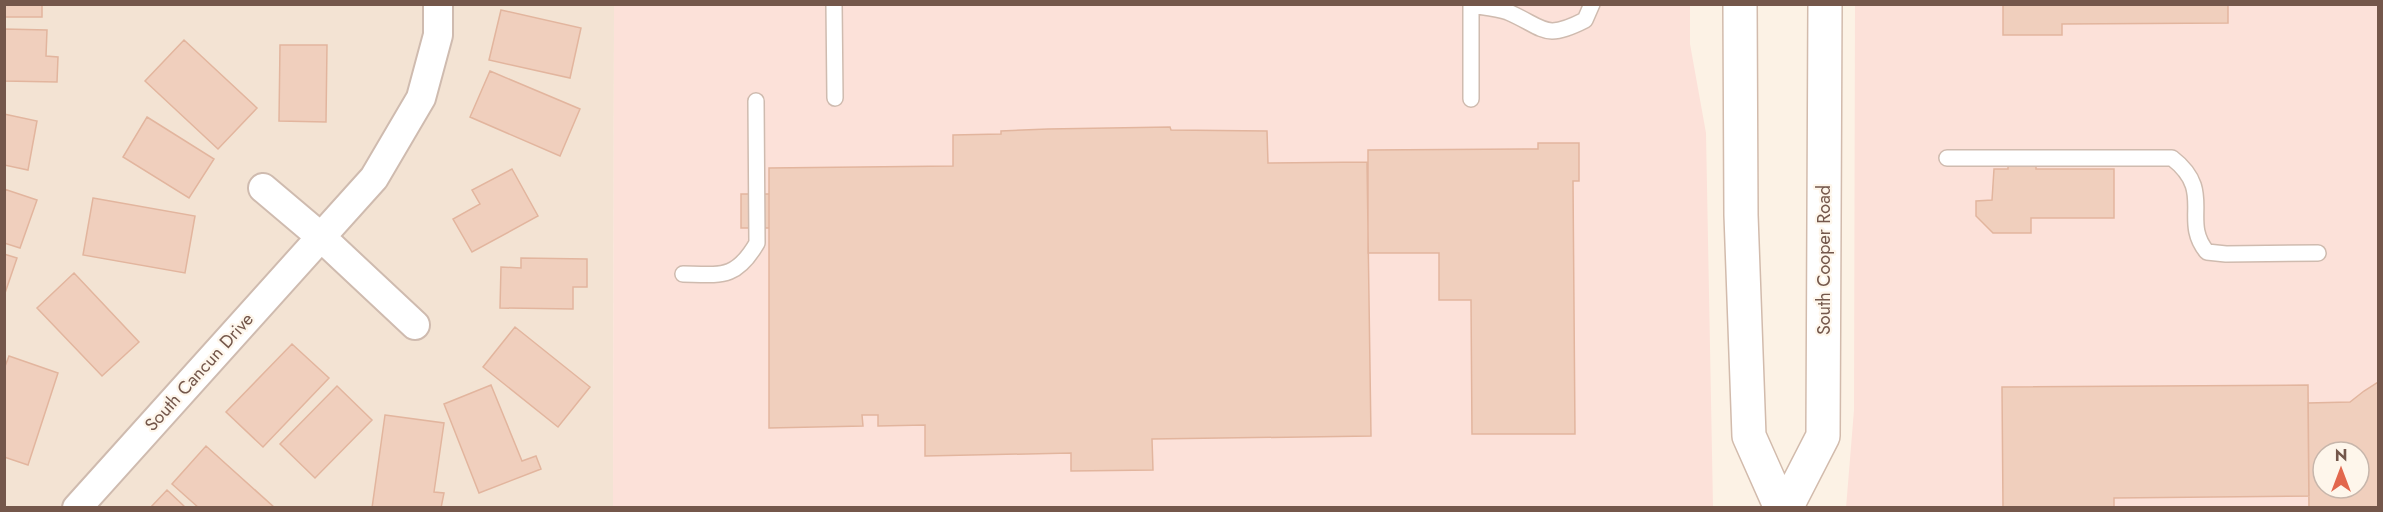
<svg xmlns="http://www.w3.org/2000/svg" width="2383" height="512" font-family="Jost,sans-serif">
<rect width="100%" height="100%" fill="#fcf2e5"/>
<path fill="#f3e3d3" d="M4,5H614L613,507H5Z"/>
<path fill="#fce1d9" fill-rule="evenodd" d="M614,5H1690V44L1706,133L1713,507L613,508Z
M1855,5H2378V507L1846,508L1854,410ZM2323,452H2359V488H2323Z"/>
<path fill="#f0cfbd" stroke="#e2b59e" stroke-width="1.5" fill-rule="evenodd" d="M4,4H42V17H4Z
M2003,4H2228V23L2062,24V35H2003Z
M501,10L581,28L570,78L489,60Z
M4,29L47,30L46,56L58,57L57,82L4,81Z
M184,40L257,108L218,149L145,81Z
M280,45H327L326,122L279,121Z
M490,71L580,109L560,156L470,117Z
M4,114L37,121L28,170L4,165Z
M147,117L214,159L189,198L123,157Z
M1170,127L1171,130L1267,131L1268,163L1367,162L1371,436L1152,439L1153,470L1071,471V453L925,456V425L878,426V415H862L863,426L769,428V168L953,166V135L1001,134V131L1048,129Z
M1538,143H1579V181H1573L1575,434H1472L1471,300H1439V253H1368V150L1538,149Z
M2008,166H2036V169H2114V218H2031V233H1993L1976,216V201L1992,200L1994,169H2008Z
M512,169L538,216L472,252L453,219L480,204L472,190Z
M4,189L37,200L20,248L4,243Z
M741,194H769V228H741Z
M93,198L195,216L185,273L83,255Z
M4,254L17,258L4,296Z
M521,258L587,259V287H573V309L500,308L501,267L521,268Z
M74,273L139,342L102,376L37,308Z
M515,327L590,387L558,427L483,367Z
M292,344L329,378L263,447L226,412Z
M9,356L58,373L28,465L4,457V369Z
M2378,382V508H2309L2308,403L2350,402L2364,391ZM2323,452H2359V488H2323Z
M491,385L522,461L536,456L541,469L479,493L444,404Z
M2308,385L2309,496L2114,498V508H2003L2002,387Z
M337,386L372,420L315,478L280,444Z
M385,415L444,423L434,492L444,493L441,508H372Z
M206,446L275,508H199L172,484Z
M167,490L186,508H150Z"/>
<g fill="none" stroke-linecap="round" stroke-linejoin="round">
<g stroke="#cfbbaf" stroke-width="18">
<path id="lane" d="M834,4L835,98
M1471,5C1483,7 1497,8 1508,12C1545,28 1544,41 1585,20L1592,4
M1471,99V5
M1947,158H2172C2216,192 2180,220 2207,252L2226,254L2318,253
M683,274C722,275 736,279 757,243L756,101"/>
</g>
<g stroke="#cfbbaf" stroke-width="32">
<path id="street" d="M263,188L321,237L415,325
M77,508L374,178L421,98L438,35V4"/>
</g>
<g stroke="#d2bbac" stroke-width="36">
<path id="secondary" d="M1740,4L1741,215L1749,436L1781,508
M1786,508L1823,436L1825,4"/>
</g>
<use href="#lane" stroke="#fff" stroke-width="15"/>
<use href="#street" stroke="#fff" stroke-width="28"/>
<use href="#secondary" stroke="#fff" stroke-width="33"/>
</g>
<g text-anchor="middle" stroke-width="4.5" stroke-linejoin="round" paint-order="stroke">
<g font-size="18" fill="#74574b" stroke="#fef6eb">
<text transform="translate(1824 260) rotate(-90)" y="6">South Cooper Road</text>
<text transform="translate(199 372) rotate(-48)" y="6">South Cancun Drive</text>
</g>
</g>
<rect width="2383" height="512" fill="none" stroke="#74574b" stroke-width="12"/>
<g transform="translate(2341 470)"><circle r="28" fill="#fef6eb" stroke="#c7b6ab" stroke-width="1.5"/>
<path d="M0-4.5L10 22L0 15L-10 22Z" fill="#e2674d"/>
<text y="-9" font-size="16" font-weight="bold" text-anchor="middle" fill="#74574b">N</text>
</g>
</svg>
